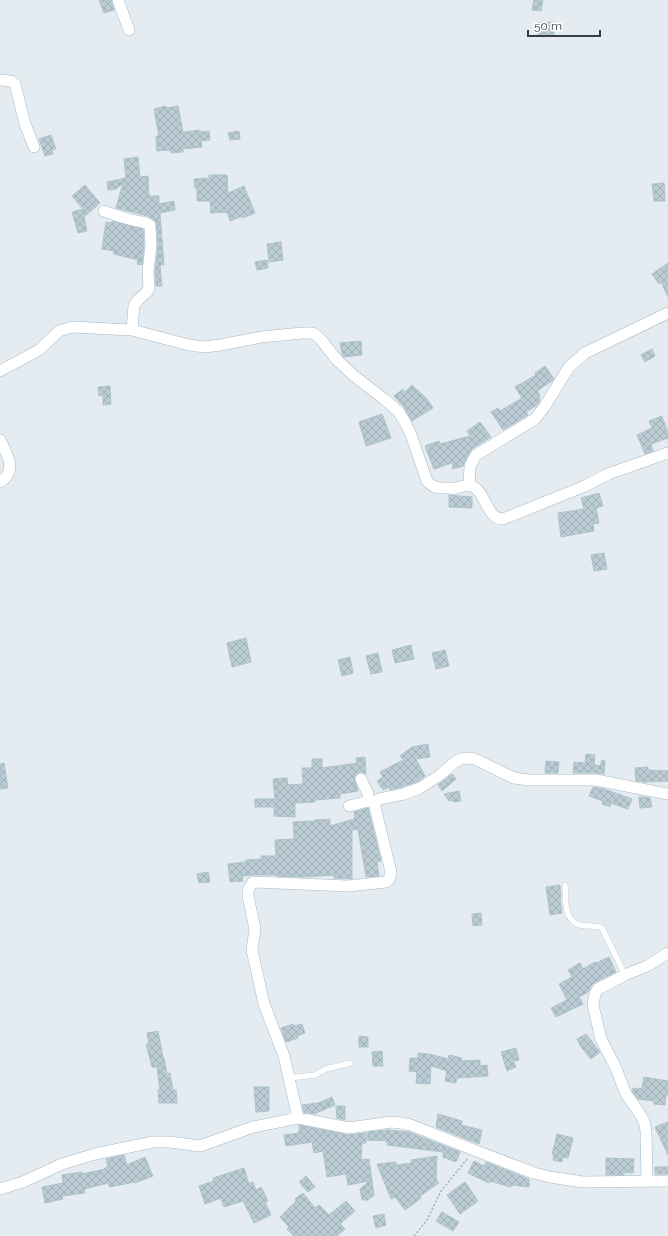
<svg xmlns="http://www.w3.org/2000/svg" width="668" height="1236" font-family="Raleway,sans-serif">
<defs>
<pattern id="building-cross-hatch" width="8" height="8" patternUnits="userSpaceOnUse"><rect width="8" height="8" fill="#bacbd3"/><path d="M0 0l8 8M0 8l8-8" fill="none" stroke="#a0afb6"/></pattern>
</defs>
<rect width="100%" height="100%" fill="#e4ecf2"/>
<path fill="url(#building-cross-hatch)" stroke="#adc3ce" d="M99,0H111L114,10L104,13Z
M534,0H543L541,11L532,10Z
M553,22L554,35L538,36L537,23Z
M166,106L167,108L178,106L183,132L200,130V132L209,131L210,140L201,141L202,147L183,149V152L171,153L170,150L157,151L156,136H159L154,109Z
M239,131L240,139L230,140L228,133Z
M51,135L56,149L52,150L53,154L45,156L39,139Z
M138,157L140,177L148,176L149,196H159V204L174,201L175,210L160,213L164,265H160L162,286H156L155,272L158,245L156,222L148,216L116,208L123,183L116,189L108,190L107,182L126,178L124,159Z
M209,175H227L228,193L244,186L255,213L243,218V216L230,221L227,212L211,213L210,201H197V188H195L194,179L209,178Z
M664,183L665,201H654L652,184Z
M85,185L100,203L84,217L87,231L78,233L72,212L83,209L72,196Z
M112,221L143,229L144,245L142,265L137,264L138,260L114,254V251L102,249L106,222L112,223Z
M281,242L283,260L269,262L267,244Z
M267,260L268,268L257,270L255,262Z
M668,263V297L661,282L659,284L652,274Z
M361,341L362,355L344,357L342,354L340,343Z
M652,349L655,356L645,362L641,355Z
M545,366L554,379L552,381L537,391L540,396L539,397L540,400L539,402L536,406L526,412L528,415L503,430L491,412L498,408L500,411L522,398L515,387L536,375L535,373Z
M412,385L427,399L433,408L412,421L404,407L394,396L403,389L405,392Z
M110,386L111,404L103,405V395L99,396L98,387Z
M382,414L391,438L366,446L359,422Z
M662,416L668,433V438L651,444L653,451L645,454L637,435L652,428L649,421Z
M480,422L491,437L472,449L467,457L463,466L453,469L452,463L434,469L425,446L439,441L440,444L470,436L467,431Z
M599,493L603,506L596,508L599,523L593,524L594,531L561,537L558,513L584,509L581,498Z
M449,495L472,497V508L449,507Z
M604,553L607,569L594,571L591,555Z
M246,638L251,662L232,667L227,643Z
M411,645L414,659L395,663L392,650Z
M445,650L449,666L436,669L432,653Z
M378,653L382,672L371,674L366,656Z
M350,657L353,673L342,676L338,660Z
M428,744L430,757L416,759L425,776L417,782L402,787L390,790L389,787L383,790L377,781L383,777L380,772L403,760L400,756L412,747Z
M586,754L595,755L594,765L600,766L602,760L605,761L604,774L596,773H573L574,762L585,763Z
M365,757L366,774L362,772L358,773L356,775L354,778L358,791L340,794V798L315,800V802L295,803V817L274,816V807H255V799H275L273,779L287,778L288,785L303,784L302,768H312V759H322V768L357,763L356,758Z
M546,761L559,762L558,773H545Z
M4,763L8,788L0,789V764Z
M648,767V770L668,771V781L645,782L636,781L635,768Z
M452,774L456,779L442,791L438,785Z
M593,787L604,789L632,799L628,809L611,803L610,807L602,804L603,801L589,796Z
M459,791L461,801L453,802L452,800L449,801L444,794Z
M639,797H645L650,798L652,807L640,808Z
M368,808L381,861L377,862L379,876L366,877L358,829L352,830V879L334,878V875L304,877L276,876V875H253L242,876L243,881L230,882L228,864L246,862V860L262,859L261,856H276L275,840L294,839L293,822L315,821V820L330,819V826L354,819L355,818L354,812Z
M208,872L210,882L199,883L197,874Z
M560,885L561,897H560L562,913L550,915L546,887Z
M481,913L482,925L473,926L472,914Z
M609,957L616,972L594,983L591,986L588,992L579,997L583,1004L556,1017L551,1008L567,1000L559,984L572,977L568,970L580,963L583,969L595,962L596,963Z
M293,1024L294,1026L302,1024L305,1033L297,1036L298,1038L286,1042L281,1028Z
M158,1031L163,1058H164L167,1074L170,1073L173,1090H176L177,1103H159L158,1090H160L157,1067H152L146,1044H149L147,1033Z
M586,1034L600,1052L591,1059L581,1047L577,1039Z
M359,1036L368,1037V1047H359Z
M516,1048L519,1060L513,1061L516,1067L507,1071L501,1052Z
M382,1051L383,1066H373L372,1052Z
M418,1053L429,1054L448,1059L449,1055L462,1058L461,1061L480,1060V1066L487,1065L488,1076L457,1078L456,1083L445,1081L447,1071L431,1066L430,1084L416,1083L417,1072L409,1071L410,1058H418Z
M644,1077L668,1081V1095L666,1094L665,1105L654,1104V1101L638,1099L632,1091L633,1088L642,1089Z
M254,1087H269V1111L256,1112Z
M332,1097L335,1105L316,1113V1114L304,1112L302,1105L318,1103Z
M336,1106H345V1120L337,1118Z
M438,1114L462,1121L461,1125L482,1130L479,1144L436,1127Z
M668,1122V1155L655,1127Z
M299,1125L348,1135L366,1133V1143H362L361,1160L369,1159L374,1195L368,1200H362L360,1189L369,1181L348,1185L346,1174L327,1177L323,1151L314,1153L312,1142L286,1146L284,1135L299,1133Z
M388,1130L409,1132L460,1152L456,1162L443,1157V1152L387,1145V1141L367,1140L368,1132Z
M557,1134L573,1138L568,1158L563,1157L562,1162L553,1160L554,1154H552Z
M124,1155L127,1165L145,1157L153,1176L135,1183L134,1182L110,1187L108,1183L84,1189L85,1193L62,1196L63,1199L45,1203L42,1187L63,1183L62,1175L82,1172V1174L105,1169V1168L108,1167L106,1159Z
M437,1156L436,1179L439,1183L420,1196L421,1198L405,1210L395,1197L391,1199L377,1164L396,1162V1165L412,1163L411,1160Z
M606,1158L634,1159L633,1173L624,1172V1175H606Z
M474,1161L484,1166L486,1162L529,1179V1187L511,1185V1187L490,1181L489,1183L468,1173Z
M655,1167H668V1174H655Z
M244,1168L249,1184L253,1182L256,1190L261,1187L268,1201L265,1202L271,1215L254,1223L243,1201L224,1207L221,1198L205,1204L199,1186L214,1181L213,1178Z
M306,1176L315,1187L308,1192L299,1182Z
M465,1182L478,1201L460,1214L447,1195Z
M303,1193L315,1208L319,1205L329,1215L346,1201L355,1211L340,1224L345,1229L337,1236H294L287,1229L289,1227L280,1217L296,1201L295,1199Z
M442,1212L459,1222L453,1231L436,1221Z
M384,1214L386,1225L376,1228L373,1216Z"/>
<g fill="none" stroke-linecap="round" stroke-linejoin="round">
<g stroke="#aab7c0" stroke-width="6">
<path id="service" d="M565,885C566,898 563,921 580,925C588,927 595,925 602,928L625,975
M289,1078L315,1075L326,1069L350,1063"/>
</g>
<g stroke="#aab7c0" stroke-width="12">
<path id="minor" d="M118,0L129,30
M0,80L11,81L15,84L25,124L34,147
M104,211C113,215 122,217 132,220C138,222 144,221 150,225L151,245L148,272L149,288L147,292L138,300L134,305L132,330
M0,371L39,350L59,331L72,327L132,330L189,345L205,347L220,345L262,337L302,333H312L316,335L322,341L337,360L353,375L384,399L398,411L406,424L411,435L427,481C433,488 438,488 447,488C450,488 454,489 456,488C463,487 467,483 474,487C486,494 487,519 503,519L585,486L608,474L668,453
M0,440C7,454 18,471 0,482
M469,485L470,466L476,455L535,419L545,406L569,367L585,353L668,313
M361,779L368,794L369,801
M349,806L369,801H376
M298,1118L284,1056L264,1004L252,950L255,929L248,896V890L253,882L348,886L386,882L390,878L391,872L375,807L376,801L379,799L404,794L420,788L440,775L455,762L461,759L468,758L475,759L514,778L528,780H596L668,794
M647,1181L646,1131L644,1121L638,1111L626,1094L615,1066L601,1039L593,1005L595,994L598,989L625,975L647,966L668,953
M0,1189L23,1182L62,1164L95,1154L153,1142H170L200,1146L253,1127L298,1118L349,1128L391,1122L401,1123L411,1125L474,1150L534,1173L550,1177L583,1182L668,1181"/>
</g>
<path stroke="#98b0be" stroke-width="1.5" stroke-dasharray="2 2" stroke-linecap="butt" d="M414,1236L427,1220L441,1191L468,1158"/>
<use href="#service" stroke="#fff" stroke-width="5.5"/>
<use href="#minor" stroke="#fff" stroke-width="11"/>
</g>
<path d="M528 30v6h72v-6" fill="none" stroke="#343e44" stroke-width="2"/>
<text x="534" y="30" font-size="12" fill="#343e44" stroke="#ffffff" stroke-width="3" paint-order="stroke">50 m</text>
</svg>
